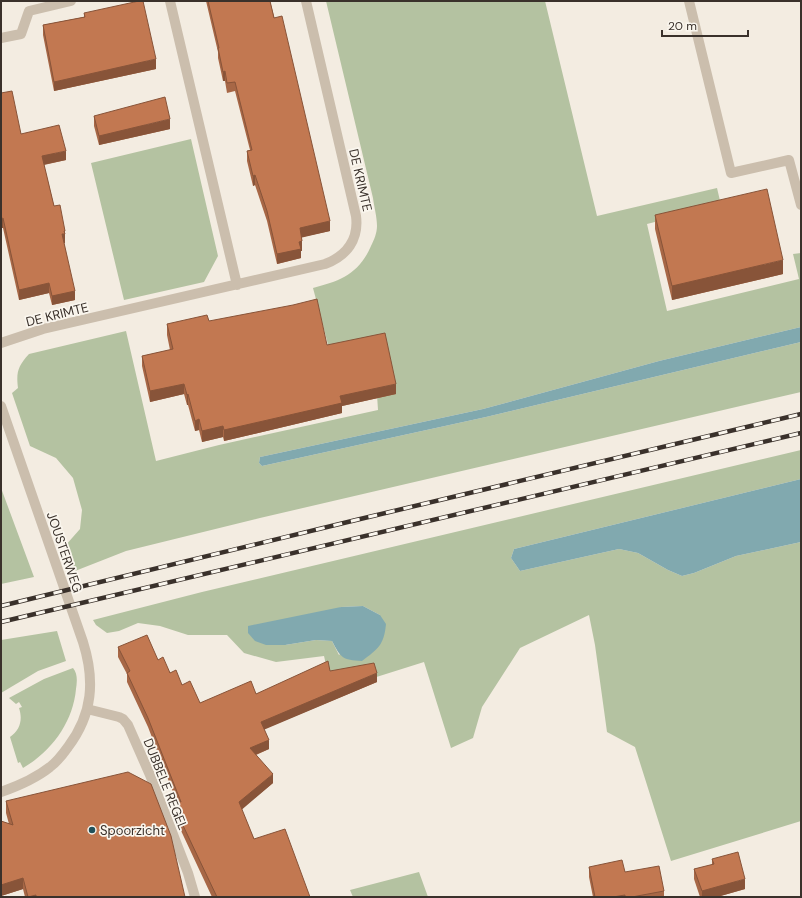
<svg xmlns="http://www.w3.org/2000/svg" width="802" height="898" font-family="'DM Sans',sans-serif">
<rect width="100%" height="100%" fill="#f3ece1"/>
<path fill="#b4c2a1" fill-rule="evenodd" d="M326,1H545L597,216L717,188L721,205L647,224L667,311L799,279L793,254L801,253V327L659,361L483,409L260,457L259,463L262,466L486,417L801,342V392L260,518L126,551L75,571L65,546L80,529L82,510L73,478L56,458L30,446L12,393L18,388C16,372 18,366 29,354L126,331L156,461L219,445L378,410L377,395L330,352L313,288C340,281 359,274 371,246C374,240 377,233 377,226C377,217 374,206 373,198Z
M191,139L218,256L204,282L124,300L91,163Z
M801,450V479L514,549L511,558L520,571L619,549L638,553L668,570L682,576L694,573L736,556L801,542V821L671,861L635,747L607,732L595,645L589,615L520,648L482,707L473,738L451,748L424,662L332,691L324,656L276,662L244,653L227,635H188L160,626L138,623L119,631L107,633L96,625L93,620L202,592ZM363,606L380,615L339,655L332,641L316,640L285,645L341,607Z
M1,488L34,577L1,584Z
M57,631L66,661L38,671L1,693V640Z
M73,668C78,674 77,682 76,689C73,722 52,751 23,768L20,762L18,763L10,737C20,730 23,720 19,708L22,707L19,702L16,704L9,698L44,679Z
M419,872L428,897H353L350,890Z"/>
<path fill="#81a9af" d="M801,327V342L486,417L262,466L259,463L260,457L483,409L659,361Z
M801,479V542L736,556L694,573L682,576L668,570L638,553L619,549L520,571L511,558L514,549Z
M363,606L380,615L386,624C384,645 378,649 362,661C342,660 341,658 332,641L316,640L285,645H266L255,641L248,633V626L341,607Z"/>
<g fill="none" stroke-linecap="round" stroke-linejoin="round">
<path stroke="#cbbead" stroke-width="10" d="M689,1L731,173L789,160L801,205"/>
<path stroke="#cbbead" stroke-width="10" d="M170,1L237,285
M1,38L21,34L29,11L71,1
M1,343L43,329L325,264C347,256 359,239 356,216L306,1
M1,406L83,642C95,680 93,714 68,747C63,754 57,762 50,767C35,779 18,786 1,792
M87,709L119,717L123,719L128,725L150,775L188,873L195,897"/>
<g stroke="#3a312b" stroke-width="4.5">
<path id="rail" d="M1,606L356,520L801,414
M1,622L801,433"/>
</g>
<use href="#rail" stroke="#faf6ee" stroke-width="3" stroke-dasharray="9" stroke-linecap="butt"/>
</g>
<path fill="#a76746" d="M206,1H270L330,231L302,237V251H301V258L277,264L267,221L255,185L253,186L247,161V151L250,150L235,91L227,93L225,81H223L218,58V52Z
M84,13L156,69L54,91L43,35V25L84,17Z
M1,93L21,134L66,160L44,165L54,206L65,231V240L64,243L75,300L52,305L49,293L19,300L3,228Z
M94,116L170,129L99,145L94,126Z
M655,215L783,274L672,300L655,229Z
M209,321L327,345L396,394L342,406V413L224,441L223,437L202,442L199,430L195,431L188,405H187L184,394L150,402L142,366V356L170,350L167,335V324Z
M118,647L158,660L200,703L256,694L330,671L377,682L264,729L269,749L256,755L273,783L241,809L254,839L310,897H212L169,805V796L176,800L148,727L127,682V674L118,657Z
M6,801L185,897H25L23,889L1,896V821L9,824L6,813Z
M712,859L745,889L717,897H700L694,879V869L712,865Z
M589,867L625,872L664,891V897H593L589,877Z"/>
<path fill="#885439" d="M156,59V69L54,91V82Z
M225,71V81H223V72Z
M170,119V129L99,145V136Z
M66,151V160L42,165V156Z
M255,175V185L253,186V176Z
M3,218V228H1V219Z
M330,221V231L300,238V228Z
M62,234H65V243L62,244Z
M302,241V251H301V258L277,264V254L299,242Z
M783,260V274L672,300V286Z
M49,283V293L19,300V290Z
M75,291V300L52,305V296Z
M184,384V394L150,402V391Z
M396,384V394L342,406V413L224,441V430L340,396Z
M188,394V405H187V395Z
M199,419V430L195,431V421Z
M223,426V437L202,442V431Z
M377,673V682L261,731V722Z
M269,740V749L250,757V748Z
M273,774V783L239,812V802Z
M23,878V889L1,896V885Z
M745,879V889L717,897H702V891Z
M36,895V897H28Z"/>
<path fill="#c27851" stroke="#885439" d="M139,1H143L156,59L54,82L43,25L85,17L84,13Z
M208,1H270L274,18L282,16L330,221L300,228L302,241L299,242L301,249L277,254L267,211L255,175L253,176L247,151L252,150L235,82L227,83L225,71L223,72L218,48H219Z
M12,91L21,134L59,125L66,151L42,156L54,206L60,205L65,231H64L65,234H62L75,291L52,296L49,283L19,290L3,218L1,219V93Z
M165,97L170,119L99,136L94,116Z
M767,189L783,260L672,286L655,215Z
M317,299L327,345L385,333L396,384L340,396L342,403L224,430L223,426L202,431L199,419L195,421L188,394L187,395L184,384L150,391L142,356L173,349L167,324L207,315L209,321L293,305Z
M147,635L158,660L163,657L170,673L176,670L182,685L190,681L200,703L251,681L256,694L328,661L330,671L374,663L377,673L261,722L269,740L250,748L273,774L239,802L254,839L285,829L310,897H217L169,796L181,802L148,718L127,673L130,671L118,647Z
M128,772L151,784L171,836L185,897H36V895L28,897L23,878L1,885V821L13,825L6,801Z
M738,852L745,879L702,891L694,869L714,864L712,859Z
M622,860L625,872L659,866L664,891L632,897H625V895L613,897H595L589,867Z"/>
<circle fill="#22515a" stroke="#faf6ee" stroke-width="1.5" cx="92" cy="830" r="4"/>
<g text-anchor="middle" stroke-width="3.5" stroke-linejoin="round" paint-order="stroke">
<g font-size="13" fill="#3a312b" stroke="#faf6ee">
<text transform="translate(361 180) rotate(77)" y="5">DE KRIMTE</text>
<text transform="translate(57 314) rotate(-14)" y="5">DE KRIMTE</text>
<text transform="translate(65 552) rotate(71)" y="5">JOUSTERWEG</text>
<text transform="translate(166 784) rotate(68)" y="5">DUBBELE REGEL</text>
</g>
<g font-size="13" fill="#3a312b" stroke="#faf6ee" text-anchor="start">
<text x="100" y="835">Spoorzicht</text>
</g>
</g>
<rect width="802" height="898" fill="none" stroke="#3a312b" stroke-width="4"/>
<path d="M662 30v6h86v-6" fill="none" stroke="#3a312b" stroke-width="2"/>
<text x="668" y="30" font-size="12" fill="#3a312b" stroke="#faf6ee" stroke-width="3" paint-order="stroke">20 m</text>
</svg>
